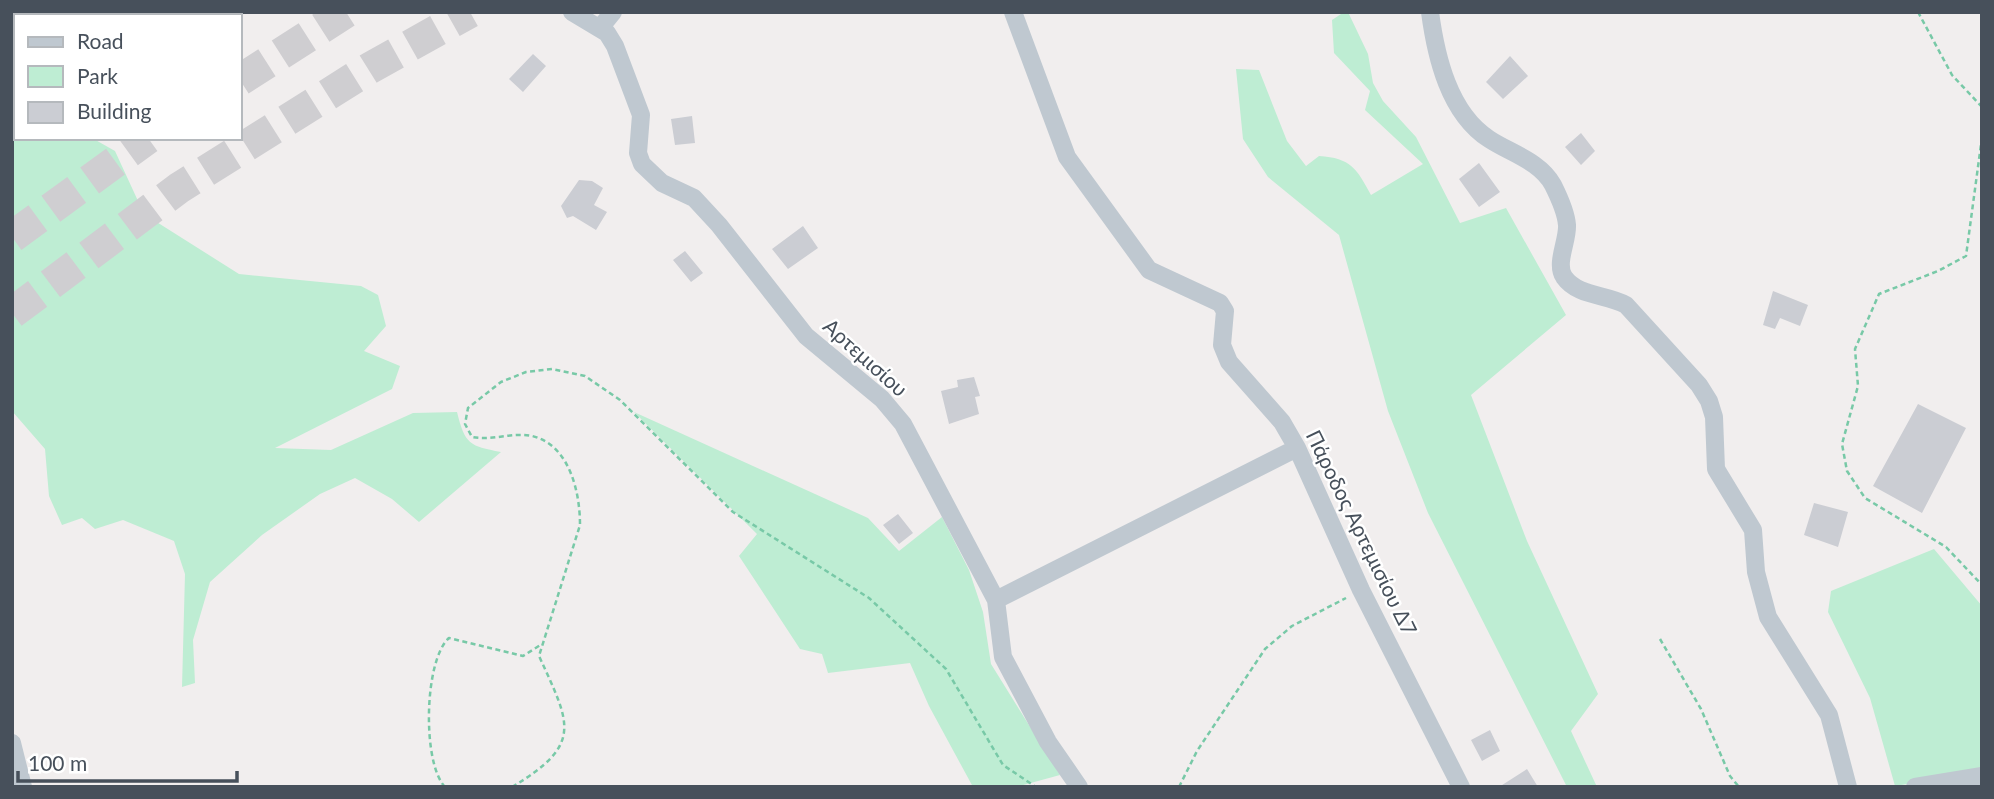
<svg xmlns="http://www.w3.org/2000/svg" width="1994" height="799" font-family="Lato,sans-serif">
<rect width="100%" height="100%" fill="#f1eeee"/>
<path fill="#beedd3" d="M1344,12H1348L1368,54L1373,83L1383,101L1416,137L1460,223L1506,208L1566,315L1471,395L1527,541L1598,694L1571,731L1597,787H1567L1428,513L1388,411L1339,235L1268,177L1243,139L1236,69L1259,70L1287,141L1306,166L1319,156C1351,158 1357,169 1371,195L1423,164L1365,110L1370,91L1334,53L1332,20Z
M12,49L16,52V138H92L115,151L144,214L239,274L361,286L378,295L386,326L364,351L400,366L392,389L275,448L331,450L413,413L457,412C465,444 469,446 501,452L419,522L392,499L355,478L320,494L262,535L210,582L193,640L195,683L182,687L185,574L174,541L123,520L95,529L82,518L62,525L49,496L45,449L12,411Z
M634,412L868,518L899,551L942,517L969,570L983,612L991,664L1060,775L1016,787H973L929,706L910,663L828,673L822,654L800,649L739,556L757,534Z
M1934,549L1982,606V772L1895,786L1870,698L1828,612L1831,591Z"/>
<path fill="#cbcdd3" d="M533,54L546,66L523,92L509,79Z
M1510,56L1528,76L1503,99L1486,82Z
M692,116L695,143L675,145L671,119Z
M1581,133L1595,151L1581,165L1565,147Z
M1479,163L1500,192L1479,207L1459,179Z
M579,180L592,181L603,188L594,205L607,212L596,230L573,216L567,218L561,206Z
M803,226L818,248L788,269L772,249Z
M685,251L703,273L691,282L673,260Z
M1773,291L1808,305L1800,326L1780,318L1775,329L1763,325Z
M974,377L980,396L975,397L979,414L949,424L941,391L958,387L957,380Z
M1918,404L1966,428L1922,513L1873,486Z
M1814,503L1848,512L1838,547L1804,535Z
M898,514L913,533L899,544L883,525Z
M1490,730L1500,751L1482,761L1471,740Z
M1527,769L1538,787H1499Z"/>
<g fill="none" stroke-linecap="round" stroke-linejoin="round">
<path stroke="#cfced1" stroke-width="32" stroke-dasharray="32 16" stroke-linecap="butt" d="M240,80L346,12
M12,237L148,138
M12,313L179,188L370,68L470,12"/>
<path stroke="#78c9a7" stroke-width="2.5" stroke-dasharray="5 3.5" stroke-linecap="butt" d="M1918,12L1952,75L1982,107
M1982,137L1966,256L1938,271L1879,294L1855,349L1858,386L1842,444L1847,471L1865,498L1946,547L1982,585
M1660,639L1701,709L1730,776L1739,787
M445,787C422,763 424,660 449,638L523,656L542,644
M512,787C584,744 570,724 539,656L580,525C580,493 570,445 532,436C512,432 492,441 472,437L465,424L468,408L501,382L526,372L552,369L585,376L620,400L733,512L869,598L946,669L1003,765L1036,787
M1179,787L1197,751L1265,649L1292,626L1346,598"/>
<path stroke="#bfc8d0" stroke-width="18" d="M572,12L607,33L615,46L641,115L638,153L642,164L662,183L694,198L719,225L806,336L882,399L903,424L996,600L1003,657L1048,742L1079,787
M1013,12L1067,157L1149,270L1220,303L1225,311L1222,345L1229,362L1282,422L1297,448L1361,590L1461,787
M1430,12C1436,57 1449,113 1489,139C1510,153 1540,161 1553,185C1559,197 1566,212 1567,225C1568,241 1555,263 1564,277C1578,297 1607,294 1626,305L1699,385L1709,401L1714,417L1716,469L1753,530L1756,572L1768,617L1829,715L1848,787
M600,28L613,12
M996,600L1297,448
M12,743L23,787
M1915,787L1982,776"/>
</g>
<g text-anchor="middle" stroke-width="5" stroke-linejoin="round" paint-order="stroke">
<g font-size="21" fill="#47505b" stroke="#fff">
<text transform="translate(865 358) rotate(42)" y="7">Αρτεμισίου</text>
<text transform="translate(1361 533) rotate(64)" y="7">Πάροδος Αρτεμισίου Δ7</text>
</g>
</g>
<rect width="1994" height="799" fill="none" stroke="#47505b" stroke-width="28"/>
<rect x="14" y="14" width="228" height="126" fill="#ffffff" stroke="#b5b9bd" stroke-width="2"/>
<rect x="28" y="37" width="35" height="10" fill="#bfc8d0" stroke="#b5b9bd" stroke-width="2"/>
<text x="77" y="49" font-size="21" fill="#47505b">Road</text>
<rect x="28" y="66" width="35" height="21" fill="#beedd3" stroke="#b5b9bd" stroke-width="2"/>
<text x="77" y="84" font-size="21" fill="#47505b">Park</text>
<rect x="28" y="102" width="35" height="21" fill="#cbcdd3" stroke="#b5b9bd" stroke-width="2"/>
<text x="77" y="119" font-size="21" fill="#47505b">Building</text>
<path d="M18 771v10h219v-10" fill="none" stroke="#47505b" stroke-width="3.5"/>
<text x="28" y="771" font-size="21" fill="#47505b" stroke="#ffffff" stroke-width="5" paint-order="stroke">100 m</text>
</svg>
